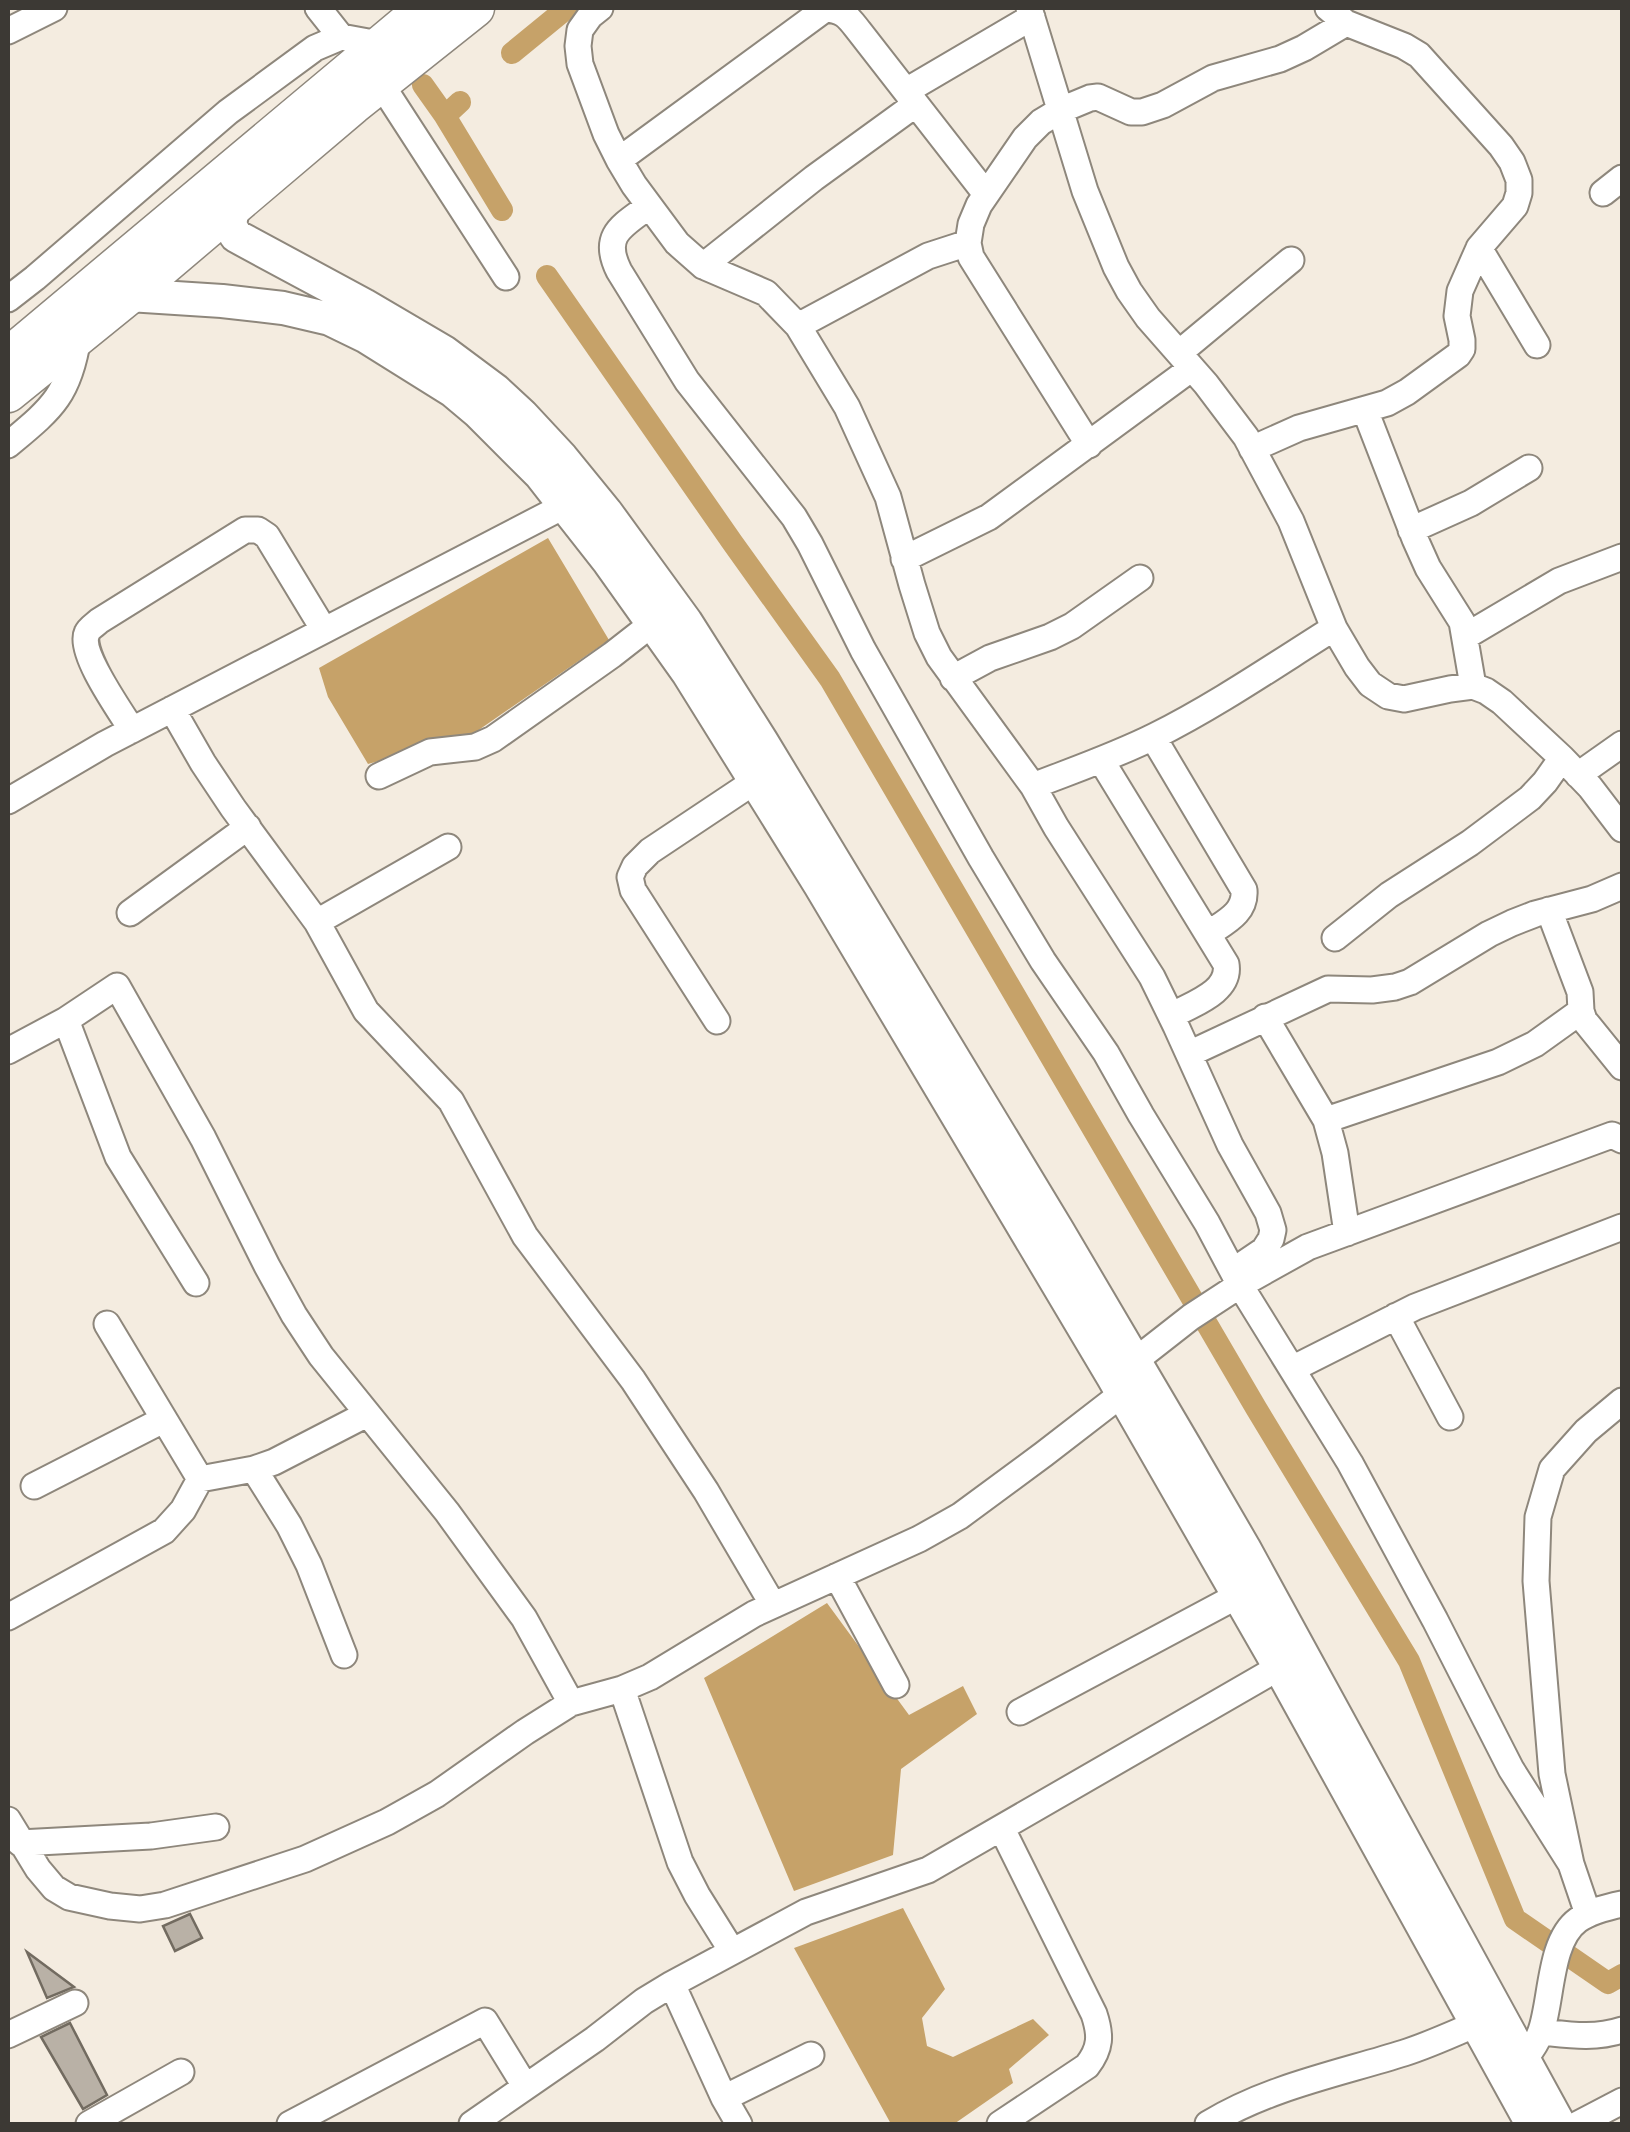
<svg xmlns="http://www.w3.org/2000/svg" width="1630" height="2132" font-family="'Varela Round',sans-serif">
<rect width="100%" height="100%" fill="#f4ece0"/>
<path fill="#c6a269" d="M548,538L609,640L470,736L368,764L328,697L319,668Z
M827,1603L909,1715L963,1686L977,1714L901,1769L893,1855L794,1891L704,1678Z
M903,1908L945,1989L922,2018L927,2046L953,2057L1033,2019L1049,2035L1009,2069L1013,2083L954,2124H891L794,1948Z"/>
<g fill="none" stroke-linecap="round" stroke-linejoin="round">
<path stroke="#c6a269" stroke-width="22" d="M512,53L567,8
M423,85L445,116
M460,102L445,116L502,210
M547,276L732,542L830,679L1256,1408L1409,1661L1515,1919L1608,1983L1622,1975"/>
</g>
<path fill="#b9b1a6" stroke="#726b60" stroke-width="2.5" d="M190,1914L202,1938L175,1951L163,1926Z
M27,1952L74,1987L47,1998Z
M70,2023L107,2095L83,2109L41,2037Z"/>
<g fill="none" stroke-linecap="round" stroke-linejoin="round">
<g stroke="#8e877c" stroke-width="29">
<path id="minor" d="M318,8L341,37
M600,8L590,16L580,30L578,46L580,64L606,134L619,160L634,185L677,243L703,266L766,293L798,326L847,407L888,497L912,585L927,633L939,657L1033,786
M1029,8L1085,191L1116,267L1129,291L1148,318L1206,384L1246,437L1291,521L1334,628L1357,667L1370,684L1388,696L1404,699L1450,689L1473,686L1486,691L1502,702L1562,758L1590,787L1622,829
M8,31L54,8
M381,84L506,277
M906,91L1032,17
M619,160L825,9C844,10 848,17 859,31L986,194
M1603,193L1622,178
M649,206C622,226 601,235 619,271L687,381L794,517L810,544L863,650L981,858L1043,961L1106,1053L1141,1115L1207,1223L1240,1285L1350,1463L1435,1620L1511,1769L1571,1864
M1479,248L1537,345
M703,266L814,178L916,104
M8,299L35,278L228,112L315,48L341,37L379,44
M798,326L928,256L968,243
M1179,353L1291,260
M1365,410L1415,539L1428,568L1462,622L1473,686
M8,445C51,409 69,396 78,337
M1089,445L971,257L968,243L971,224L979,205L1025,138L1041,122L1061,110L1090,98L1098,97L1131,112H1142L1163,105L1213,78L1280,59L1304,48L1346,23
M1252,449L1299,428L1387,403L1407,392L1458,355L1462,349V340L1457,316L1460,291L1479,248L1515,206L1519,193V180L1512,162L1501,146L1419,55L1404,46L1346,23L1328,8
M1411,530L1471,503L1529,468
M904,559L989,517L1192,368
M1466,636L1559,581L1622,557
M953,678L990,658L1050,637L1072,626L1140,578
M172,709L203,763L233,808L317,922L366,1011L451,1101L525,1236L633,1380L706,1491L773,1605
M132,730C121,712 78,652 87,633C89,628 95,625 99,621L245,530H258L267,536L324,630
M1153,737L1244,890C1246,913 1225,922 1208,934
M1101,760L1226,964C1231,992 1192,1004 1171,1016
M1578,775L1622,744
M379,776L430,752L475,747L493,739L612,655L653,623
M8,801L105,744L564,506
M1549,910L1580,992L1581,1011L1584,1020L1622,1067
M130,913L248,827
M317,922L448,847
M1335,938L1389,895L1470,843L1530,798L1545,782L1562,758
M1265,1017L1326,1120L1335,1153L1347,1233
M66,1020L117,986L203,1138L267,1266L294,1315L321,1356L447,1512L524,1618L571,1703
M717,1021L633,890L630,877L635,866L650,851L755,781
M8,1051L66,1020L118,1157L196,1283
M1189,1054L1328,989L1372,990L1395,987L1410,982L1489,934L1512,923L1535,914L1592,899L1622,886
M1326,1120L1498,1062L1535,1044L1581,1011
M1233,1271L1264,1250L1271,1239L1273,1230L1268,1213L1230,1145L1176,1026L1152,977L1056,827L1033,786C1074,770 1115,756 1155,736C1217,705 1275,665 1334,628
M1396,1316L1450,1417
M107,1324L200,1479L254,1469L274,1462L367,1414
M1292,1369L1415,1307L1622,1227
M1122,1371L1191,1317L1240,1285L1308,1247L1612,1135L1622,1140
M254,1469L289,1525L309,1565L344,1655
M34,1486L163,1420
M837,1576L896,1685
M8,1617L164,1531L183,1510L200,1479
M622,1689L680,1862L697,1895L732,1951
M1020,1712L1239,1595
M8,1820L38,1869L54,1888L69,1897L110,1906L140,1909L165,1905L305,1859L387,1822L437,1794L525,1732L571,1703L622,1689L650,1677L754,1614L919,1539L960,1516L1044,1454L1123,1393
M20,1843L151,1836L216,1827
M1588,1914L1571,1864L1552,1774L1536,1581L1538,1517L1552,1469L1586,1431L1622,1401
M672,1984L724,2098L739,2124
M1541,2032C1570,2035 1595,2039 1622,2030
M8,2035L75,2003
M1514,2070C1525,2059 1536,2046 1541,2031C1552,2000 1549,1941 1578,1920C1590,1911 1608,1907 1622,1904
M724,2098L811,2055
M89,2124L181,2072
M290,2124L485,2021L525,2086
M472,2124L595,2039L644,2001L672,1984L806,1912L928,1870L1292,1660
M1000,2124L1087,2066C1101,2048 1101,2035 1094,2014L1002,1829
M1208,2124C1269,2087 1337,2074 1404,2053C1429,2045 1453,2034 1476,2024
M1578,2124L1622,2101"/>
</g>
<g stroke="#8e877c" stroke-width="36">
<path id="major" d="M233,208L230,225L236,236L364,305L444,352L495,390L522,415L562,458L606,512L686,622L762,742L1058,1231L1187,1450L1244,1548L1559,2124
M129,295L222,301L283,308L330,319L365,336L453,391L478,412L540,474L609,562L688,673L820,885L1113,1377L1279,1666L1532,2124"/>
</g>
<g stroke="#8e877c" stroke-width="41">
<path id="highway" d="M8,357L425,8
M8,393L129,295L353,105L475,8"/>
</g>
<use href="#minor" stroke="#fff" stroke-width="25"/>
<use href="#major" stroke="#fff" stroke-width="32"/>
<use href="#highway" stroke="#fff" stroke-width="38"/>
</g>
<rect width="1630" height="2132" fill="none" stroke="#3c3934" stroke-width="20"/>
</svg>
